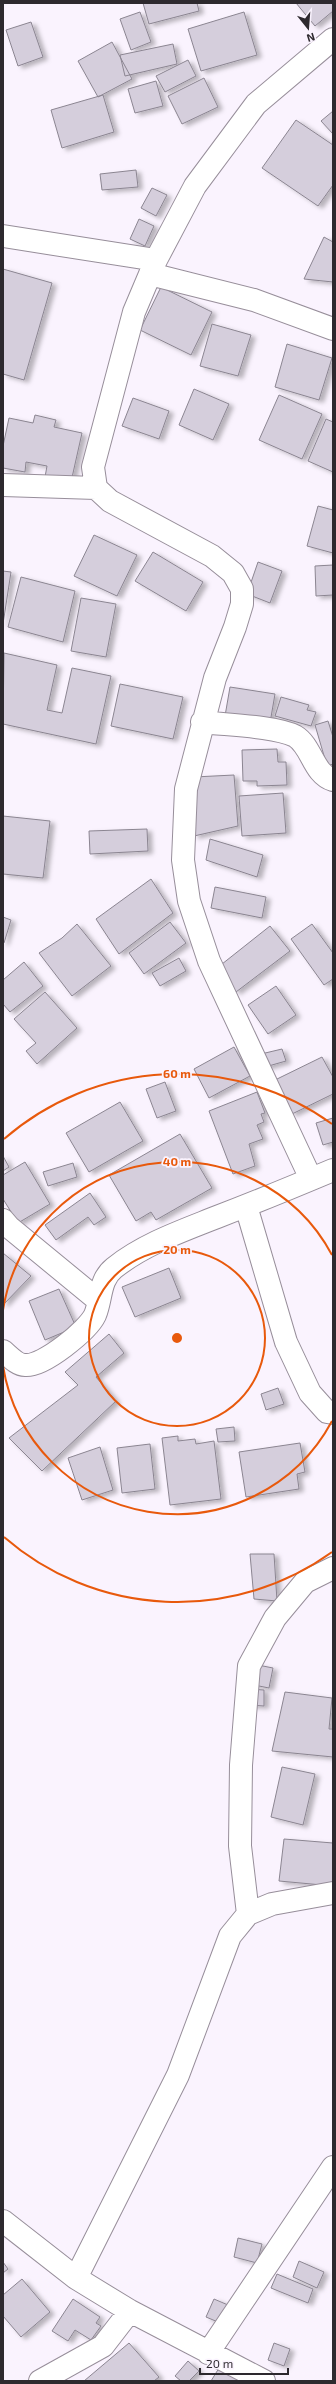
<svg xmlns="http://www.w3.org/2000/svg" width="336" height="2384" font-family="'Exo 2',sans-serif">
<defs>
<filter id="shadow"><feDropShadow dx="4.5" dy="2.5" stdDeviation="2" flood-color="#0004"/></filter>
</defs>
<rect width="100%" height="100%" fill="#faf3fe"/>
<path fill="#d5cedc" stroke="#8b8591" filter="url(#shadow)" d="M143,3H197L199,11L149,24Z
M296,3H333V11L315,26Z
M140,12L151,42L131,50L120,19Z
M244,12L257,55L201,71L188,29Z
M31,22L43,57L18,66L6,30Z
M112,42L132,79L98,97L78,61Z
M173,44L177,64L125,76L120,55Z
M188,60L196,76L165,92L156,76Z
M204,78L218,107L182,124L168,96Z
M156,81L163,106L135,113L128,89Z
M103,95L114,132L62,148L51,110Z
M333,111V134L321,121Z
M296,120L333,145V185L318,206L262,168Z
M136,170L138,187L102,190L100,174Z
M152,188L167,195L156,216L141,208Z
M139,219L154,226L145,246L130,239Z
M324,237L333,242V282L304,279Z
M3,269L52,283L24,380L3,374Z
M161,287L212,312L191,355L140,330Z
M212,324L251,335L238,376L200,366Z
M287,344L332,358L319,400L275,387Z
M194,389L229,404L213,440L179,425Z
M279,395L322,414L302,459L259,440Z
M133,398L169,411L159,439L122,426Z
M35,415L56,420L54,427L82,433L71,482L45,477L47,466L26,462L25,472L3,468V446L9,418L33,423Z
M326,419L333,422V472L308,461Z
M318,506L333,510V553L307,546Z
M94,535L137,555L117,596L74,576Z
M153,552L203,582L186,611L135,581Z
M258,562L282,571L270,603L247,594Z
M333,565V595L316,596L315,566Z
M3,571L11,572L3,624Z
M21,577L75,591L63,642L8,627Z
M81,598L116,604L106,657L71,651Z
M4,653L57,665L47,710L62,713L72,668L111,676L96,744L3,724Z
M120,684L183,697L173,739L111,726Z
M230,687L275,694L270,723L225,716Z
M281,697L309,705L307,710L316,712L311,726L275,716Z
M328,721L333,737V764L327,766L315,725Z
M277,749L278,762H286L287,785L257,786V781H243L242,750Z
M234,775L238,826L194,836V777Z
M283,793L286,833L242,836L239,796Z
M3,816L50,821L43,878L3,874Z
M147,829L148,851L90,854L89,831Z
M210,839L263,855L257,877L206,860Z
M151,879L173,913L119,954L96,919Z
M215,887L266,897L262,918L211,908Z
M3,917L11,920L4,943H3Z
M170,922L186,943L144,974L129,953Z
M77,924L111,966L72,996L39,953L62,938Z
M312,924L333,953V979L324,985L291,939Z
M270,926L290,951L236,992L217,968Z
M179,958L186,971L160,986L152,973Z
M24,962L43,986L10,1012L3,1004V980Z
M276,986L296,1015L268,1034L248,1005Z
M45,992L77,1028L37,1064L26,1051L36,1043L14,1019Z
M234,1047L250,1076L209,1098L194,1069Z
M282,1049L286,1061L265,1067L261,1054Z
M322,1057L333,1077V1094L292,1114L275,1080Z
M165,1082L176,1111L157,1118L146,1089Z
M257,1092L265,1113L261,1114L264,1122L257,1125L263,1139L249,1144L255,1166L233,1174L209,1111Z
M120,1102L143,1141L89,1172L66,1133Z
M333,1118V1142L323,1145L316,1123Z
M180,1134L212,1188L156,1220L151,1212L136,1221L109,1175Z
M3,1156L9,1167L3,1171Z
M25,1162L50,1204L18,1223L3,1199V1175Z
M73,1163L77,1177L48,1186L43,1172Z
M90,1193L106,1217L94,1225L88,1217L56,1240L45,1225Z
M3,1253L31,1276L3,1305Z
M169,1268L181,1298L135,1317L122,1287Z
M59,1289L76,1327L45,1340L29,1301Z
M109,1334L124,1353L96,1377L116,1401L42,1471L9,1438L78,1385L65,1372Z
M278,1388L284,1404L266,1410L261,1394Z
M234,1427L235,1441L218,1442L216,1429Z
M178,1436V1441L195,1439L196,1444L214,1441L221,1499L170,1505L162,1438Z
M300,1443L305,1472L297,1474L299,1489L246,1497L239,1452Z
M150,1444L155,1489L122,1493L117,1448Z
M100,1447L113,1490L82,1500L68,1458Z
M250,1554H274L277,1601L254,1599Z
M253,1664L273,1668L269,1688L249,1684Z
M249,1689L264,1690V1706L249,1705Z
M285,1692L332,1698L329,1729H333V1757L272,1751Z
M282,1767L315,1774L303,1825L271,1817Z
M284,1839L333,1843V1886L279,1881Z
M238,2238L262,2244L257,2263L234,2257Z
M299,2261L324,2272L317,2288L293,2277Z
M3,2262L8,2269L3,2273Z
M277,2274L313,2289L308,2303L271,2288Z
M22,2279L50,2312L21,2337L3,2316V2295Z
M73,2299L100,2317L96,2323L101,2326L91,2340L75,2330L68,2341L52,2331Z
M214,2299L228,2305L218,2322L206,2317Z
M129,2343L159,2377L154,2381H84Z
M274,2343L290,2349L284,2366L268,2360Z
M188,2361L199,2371L189,2381H181L175,2376Z
M219,2368L241,2381H211Z"/>
<g fill="none" stroke-linecap="round" stroke-linejoin="round">
<g stroke="#978e9a" stroke-width="24">
<path id="minor" d="M3,236L156,260
M150,274L254,300L333,329
M3,485L96,488
M202,722C226,725 275,726 295,736C312,746 313,774 333,780
M311,1179L209,961L189,901L183,860L186,789L215,678L235,627L242,604V589L233,573L212,556L110,501L96,488L93,467L134,312L156,260L195,186L256,104L333,39
M246,1206L286,1342L310,1393L327,1412L333,1413
M3,1220L9,1227L99,1301
M3,1351C9,1356 17,1365 25,1365C43,1367 88,1330 95,1315C102,1298 99,1280 114,1268C144,1244 182,1231 217,1217C256,1202 295,1186 333,1170
M248,1914L240,1846L241,1765L249,1666L275,1618L305,1582L333,1568
M3,2221L76,2278L130,2311L264,2381
M76,2278L178,2075L230,1936L248,1914L272,1904L333,1893
M208,2353L333,2167
M40,2381L103,2346L130,2311"/>
</g>
<use href="#minor" stroke="#fff" stroke-width="22"/>
</g>
<g fill="none" stroke="#e8590c" stroke-width="2">
<circle cx="177" cy="1338" r="88"/>
<path d="M332 1421A176 176 0 0 1 3 1366M3 1310A176 176 0 0 1 332 1255"/>
<path d="M332 1552A264 264 0 0 1 4 1537M4 1139A264 264 0 0 1 332 1124"/>
</g>
<circle cx="177" cy="1338" r="6" fill="#e8590c" stroke="#faf3fe" stroke-width="2"/>
<g font-size="12" text-anchor="middle" font-weight="bold" fill="#e8590c" stroke="#faf3fe" stroke-width="3.5" stroke-linejoin="round" paint-order="stroke">
<text x="177" y="1078">60 m</text>
<text x="177" y="1166">40 m</text>
<text x="177" y="1254">20 m</text>
</g>
<rect width="336" height="2384" fill="none" stroke="#2d292e" stroke-width="8"/>
<g transform="translate(308 28) rotate(163)" stroke="#faf3fe" stroke-width="3" paint-order="stroke">
<path d="M0-3L7 15L0 10L-7 15Z" fill="#2d292e"/>
<text y="-6" font-size="11" font-weight="bold" text-anchor="middle" fill="#2d292e">N</text>
</g>
<path d="M200 2368v6h88v-6" fill="none" stroke="#2d292e" stroke-width="2"/>
<text x="206" y="2368" font-size="12" fill="#2d292e" stroke="#faf3fe" stroke-width="3" paint-order="stroke">20 m</text>
</svg>
